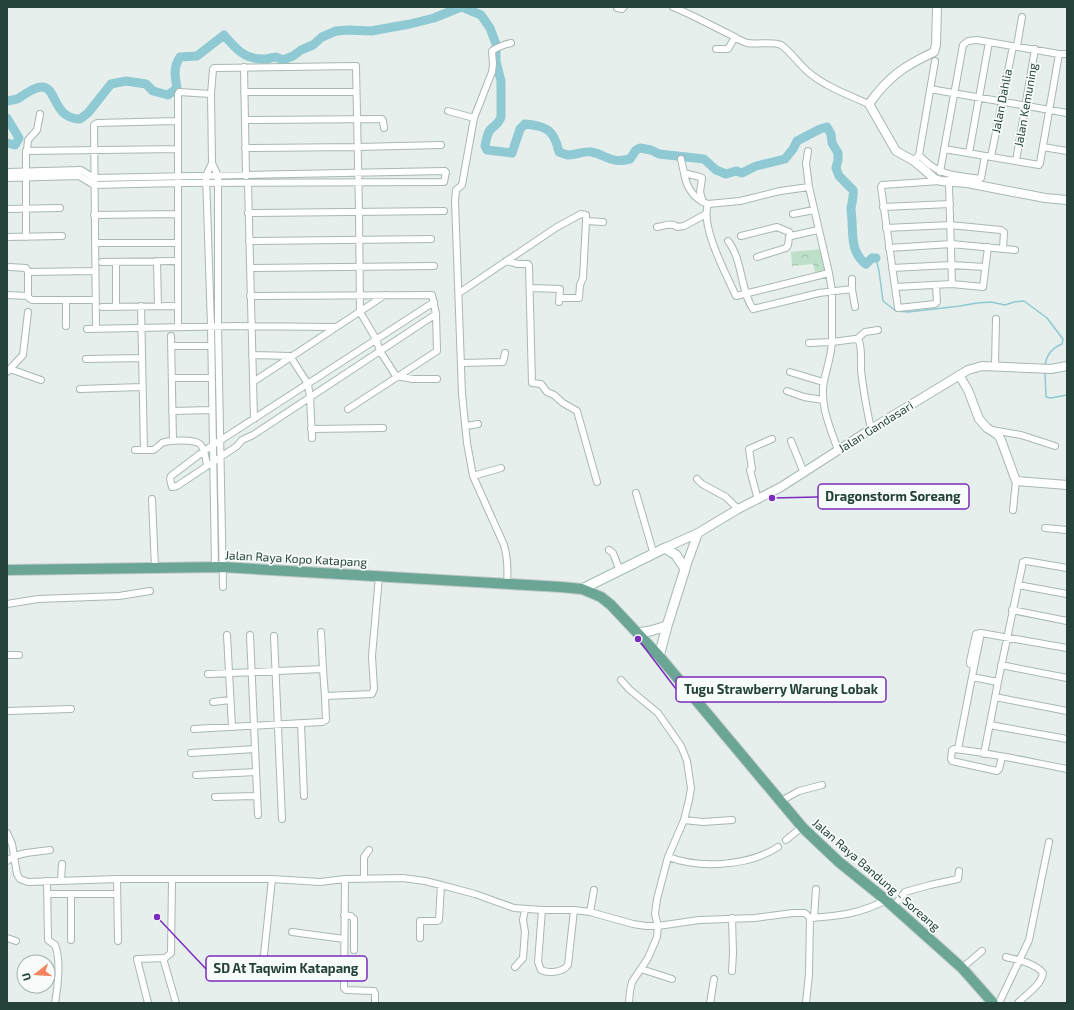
<svg xmlns="http://www.w3.org/2000/svg" width="1074" height="1010" font-family="'Exo 2',sans-serif">
<defs>
<pattern id="forest-crowns" width="20" height="18" patternUnits="userSpaceOnUse"><rect width="20" height="18" fill="#bfe0c8"/><path d="M2 6a3 3 0 1 1 6 0M12 15a3 3 0 1 1 6 0" fill="none" stroke="#a4c1ad"/></pattern>
</defs>
<rect width="100%" height="100%" fill="#e6efeb"/>
<path fill="url(#forest-crowns)" d="M821,249L825,272L816,276L813,264L792,266L791,252Z"/>
<g fill="none" stroke-linecap="round" stroke-linejoin="round">
<path stroke="#8ec9d4" stroke-width="1.5" d="M876,258L879,271L883,301L896,311L908,312L960,306L977,303L991,302L1005,305L1014,302L1024,301L1047,318L1063,339L1062,344C1052,348 1046,356 1045,366
M1045,372L1046,397L1051,398L1067,395"/>
<path stroke="#8ec9d4" stroke-width="9" d="M462,7L481,15L490,28L496,44V61L501,81V117C499,124 495,125 490,130C487,134 486,140 485,146L487,150L512,153L520,129L525,124C547,126 554,130 559,152C562,153 566,155 569,155C576,155 583,151 591,152C608,155 609,164 630,159L636,150L640,148L651,150L659,154L704,159L716,170L726,174L736,171L742,173L756,166L785,159L793,149L797,141L820,129L827,127L831,134L832,143L838,153V160L836,168L839,176L853,190C854,197 852,202 851,208C851,213 852,217 852,221C853,237 851,253 866,264L872,258H876
M7,101C11,100 16,100 19,98C26,94 33,87 42,87C57,87 53,119 80,119L88,113L111,84L126,81L146,84L153,91L168,95L177,88C175,77 173,67 180,57L197,56L224,35C236,49 245,60 265,59C276,58 272,55 283,60L293,56L301,50L313,45L322,37L336,31L349,30L371,31L410,24L434,18L461,7
M7,118L19,138L15,145L7,143"/>
<g stroke="#a8b8b2" stroke-width="8">
<path id="minor" d="M673,7C693,15 712,26 731,35C736,38 741,41 747,43C757,45 773,41 781,45C791,52 798,63 807,71C824,86 848,95 869,104
M617,8L622,9L624,7
M1017,46L1022,17
M716,49H728L735,37
M244,67L246,176
M930,89L1067,113
M244,92H356
M448,111L474,118
M245,120L382,119L383,121L384,128
M1043,147L1067,151
M245,148L357,147L441,145
M944,149L1039,165L1040,163L1059,54
M27,150L28,140L37,130L40,114
M808,151L806,163L809,187
M969,153L989,42
M919,155C938,176 954,175 980,179L981,178L985,156
M991,157L1013,46
M681,159L684,173L700,177L702,178L700,192L703,202L708,204L740,201L780,191L809,187L829,273L832,291V342L855,339L859,341C862,350 861,360 861,370C863,390 867,410 871,429
M914,161L919,155L935,61
M1016,161L1035,49
M212,163L206,176L211,326L215,567
M7,172L81,170L94,178L445,171L446,172L444,182L178,183L94,185L79,176L7,178
M940,172L963,45L968,41L977,40L1059,54H1067
M684,173C686,185 692,196 703,202
M951,175L949,185L952,284
M248,183L254,419
M708,204C700,226 726,274 736,296L829,273
M883,207L950,204
M7,209L60,208
M248,213L444,211
M793,214L814,210
M94,215L178,214
M657,227C664,226 672,222 677,227L684,226L706,214
M886,228L950,225L1001,230L1004,232L1003,248
M741,236L777,227L789,232L791,236
M7,237L62,236
M26,237V151L177,149
M249,241L431,239
M728,241C743,260 740,290 753,309L819,293L852,289L855,307
M95,243H178
M889,248L951,244L1015,250
M757,257L786,248L788,245L789,237L791,236L818,230
M157,261L158,306
M506,261L518,264H528L529,266L532,383L541,384L547,392L554,395L563,403L577,411L597,482
M102,262L174,261
M10,267L26,268L28,272L95,271
M250,268L434,266
M892,268L951,265L985,267
M28,272V296L29,298L32,300H96
M852,279V289
M936,285L937,302L935,304L898,308L881,187L882,185L940,181
M895,287L952,284L983,287L988,247
M530,288L560,289L559,302
M459,293L557,227L581,214L586,215V221
M7,295L28,296
M250,296L432,295L436,314L437,351L348,409
M560,298H579L580,285L583,278L586,221L603,222
M66,300V326
M434,302L204,451L171,476L170,479L172,487L177,486L237,446L242,440L253,435L436,314
M116,306V262
M141,306L144,450
M102,307L175,306
M178,327V94L179,92L211,94
M96,328L94,125L97,123L177,121
M87,329L237,326L336,327
M171,336L173,441
M857,339L865,332L878,330
M809,343L832,342C831,357 827,367 824,381C819,404 831,430 838,450
M172,346H211
M252,355L290,356L308,384L310,397L312,438
M86,359L142,358
M461,363L503,362L505,353
M995,366L996,319
M10,369L41,380
M7,372L23,355L28,312
M790,372L823,382
M172,378H211
M253,382L385,295
M80,389L142,387
M787,391L804,397L823,400
M172,411L212,410
M466,426L478,424
M311,429L383,428
M992,430L1021,435L1055,446
M791,441L804,473
M155,449C157,447 160,445 162,443C169,440 194,439 200,444C205,449 206,459 207,465
M135,450H153
M473,476L501,468
M697,479L702,484L726,497L738,509
M636,493L654,555
M152,499L155,568
M758,500L750,470L752,469L749,449L772,439
M1013,510L1016,481
M1045,528L1067,530
M609,550L613,553L620,571
M507,584C508,571 508,559 504,545L473,476L467,443L462,394L455,201L456,190L462,185L474,118L492,72L493,64L492,51C495,48 506,44 511,43
M1018,585L1067,594
M223,587L218,326V176L212,163L211,94L213,69L214,68L356,66L359,212L360,312L376,339L380,351L396,376L413,379H437
M7,604L38,599L119,596L150,591
M1012,610L1067,621
M321,632L323,669
M227,635L232,727
M250,635L258,815
M274,636L282,819
M7,655H19
M1001,665L1067,678
M974,666L970,664V661L976,634L981,633
M208,674L323,669L325,696L372,694L374,689L372,656L379,576
M972,677L981,633L1067,648
M621,680L629,689L658,713L681,746L687,761L691,788L689,800L684,820L668,857L657,899L655,914L658,926L657,937L648,958L632,982L630,991L629,1003
M998,682L1023,562L1026,561L1067,568
M995,697L1067,711
M213,702L230,700
M7,711L71,709
M301,724L304,796
M990,725L1067,739
M194,729L322,722L326,720L325,696
M958,749L972,677L998,682L984,754
M191,753L255,749
M1002,757L999,769L997,771L952,761L951,759L952,750L954,749C992,753 1030,762 1067,769
M196,775L256,772
M215,797L257,796
M781,801L799,791L822,785
M684,820L703,822L732,820
M7,833L12,844L14,856L7,861
M786,840L802,827
M50,850L26,853L14,856L17,874L20,879L28,882L117,879H272L320,882L345,879L403,878L425,881L441,885L475,894L514,908L542,910H574L590,912L633,924L646,926H658L699,920L755,918L793,913H805L810,918
M668,857C701,869 749,866 778,847
M117,879L118,941
M345,879L344,988L346,990L374,991L375,994V1003
M364,879V857L369,850
M61,880L62,864
M47,881L48,940L55,945C61,959 58,987 55,1003
M48,894H117
M71,894V940
M893,907L905,892L930,885L958,879L959,871
M542,910L538,962L541,970C549,974 563,972 568,965L574,910
M590,912L594,890
M344,915L351,916L354,919V950
M814,918L816,889
M292,932L344,939
M7,938L16,941
M420,938V921H437L439,920L441,885
M1006,957C1018,960 1035,963 1043,973C1041,986 1026,994 1018,1003
M163,958L176,1003
M255,962L261,960L264,955L272,879
M515,967L523,958L525,932L523,920L525,909
M962,968L982,951
M641,969L672,979
M732,971L733,953L732,918
M148,1003L137,959L165,958L171,953L172,880
M710,1003L714,979
M806,1003L809,974L810,918C839,916 860,914 886,900
M999,1003L1029,940L1049,842"/>
</g>
<g stroke="#a8b8b2" stroke-width="10">
<path id="tertiary" d="M937,7L936,45L934,52C904,66 888,77 869,104L896,151L914,161L935,179L941,181L967,183L1045,198L1067,200
M959,375L968,390L979,419L987,428L998,435L1001,440L1016,481L1067,485
M665,548L698,533L738,509L781,487L871,429L968,370L982,366L1051,369L1067,366
M685,569L698,533"/>
</g>
<g stroke="#a4bbb3" stroke-width="11">
<path id="secondary" d="M582,589L665,548L676,555L685,569L667,626L659,656
M637,633L650,631L667,626"/>
</g>
<g stroke="#c2cac8" stroke-width="12">
<path id="primary" d="M7,570L222,567L561,587L582,589L601,597L611,605L659,656L803,828L839,862L886,900L962,968L993,1003"/>
</g>
<use href="#minor" stroke="#fff" stroke-width="6"/>
<use href="#tertiary" stroke="#fff" stroke-width="8"/>
<use href="#secondary" stroke="#fff" stroke-width="9"/>
<use href="#primary" stroke="#6aa596" stroke-width="10"/>
</g>
<g text-anchor="middle" stroke-width="3.5" stroke-linejoin="round" paint-order="stroke">
<g font-size="12" fill="#24423a" stroke="#f7fbf9">
<text transform="translate(1002 101) rotate(-79)" y="4">Jalan Dahlia</text>
<text transform="translate(1026 105) rotate(-80)" y="4">Jalan Kemuning</text>
<text transform="translate(876 427) rotate(-32)" y="4">Jalan Gandasari</text>
<text transform="translate(296 559) rotate(3)" y="4">Jalan Raya Kopo Katapang</text>
<text transform="translate(876 875) rotate(41)" y="4">Jalan Raya Bandung - Soreang</text>
</g>
</g>
<path fill="none" stroke="#7b2cbf" stroke-width="1.5" d="M772 498L818 497M638 639L676 689M157 917L206 969"/>
<g fill="#7b2cbf" stroke="#f7fbf9" stroke-width="1.5">
<circle cx="772" cy="498" r="4"/>
<circle cx="638" cy="639" r="4"/>
<circle cx="157" cy="917" r="4"/>
</g>
<g fill="#f7fbf9" stroke="#7b2cbf" stroke-width="1.5">
<rect x="818" y="484" width="151" height="25" rx="4"/>
<rect x="676" y="677" width="210" height="25" rx="4"/>
<rect x="206" y="956" width="161" height="25" rx="4"/>
</g>
<g font-size="13" text-anchor="middle" font-weight="bold" fill="#24423a">
<text x="893" y="501">Dragonstorm Soreang</text>
<text x="781" y="694">Tugu Strawberry Warung Lobak</text>
<text x="286" y="973">SD At Taqwim Katapang</text>
</g>
<rect width="1074" height="1010" fill="none" stroke="#24423a" stroke-width="16"/>
<g transform="translate(36 974) rotate(253)"><circle r="19" fill="#f7fbf9" stroke="#a3b1ad"/>
<path d="M0-3L7 15L0 10L-7 15Z" fill="#f4845f"/>
<text y="-6" font-size="11" font-weight="bold" text-anchor="middle" fill="#24423a">U</text>
</g>
</svg>
